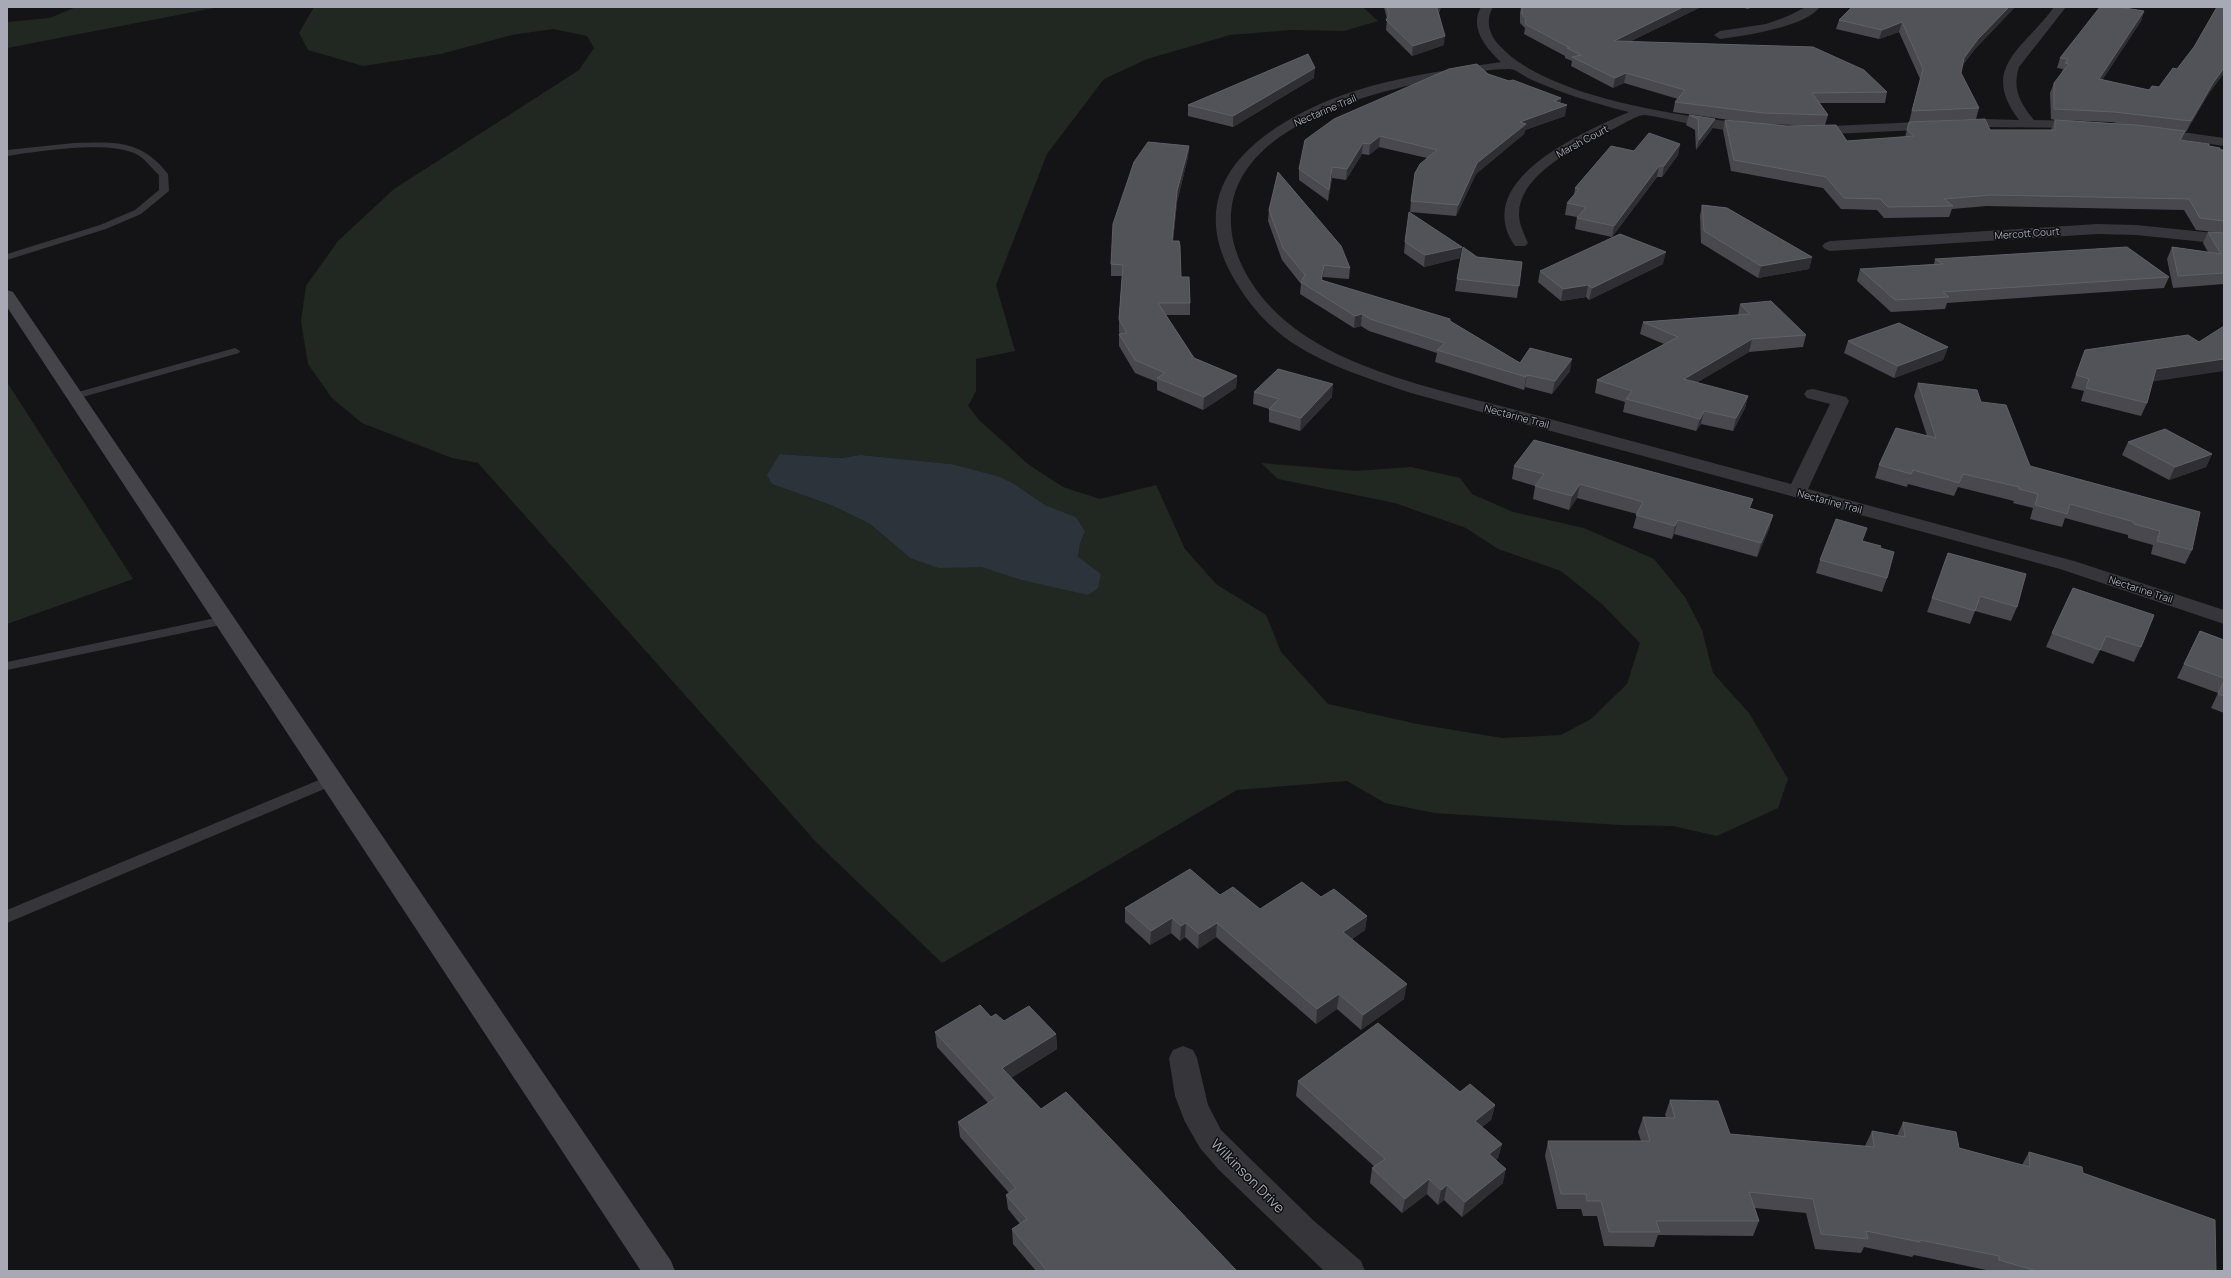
<svg xmlns="http://www.w3.org/2000/svg" width="2231" height="1278" font-family="Manrope,sans-serif">
<rect width="100%" height="100%" fill="#141416"/>
<path fill="#212822" fill-rule="evenodd" d="M76,7H219L7,48V22L50,18Z
M314,7H1363L1378,21L1344,31L1291,30L1230,35L1147,59L1104,79L1047,154L996,285L1015,351L976,359V391L968,406L980,421L1029,465L1063,487L1100,499L1156,485L1185,549L1216,584L1266,615L1281,652L1328,704L1417,724L1502,738L1561,735L1591,719L1627,684L1640,643L1602,604L1561,571L1498,549L1466,528L1395,503L1278,479L1261,463L1355,471L1411,467L1460,478L1472,494L1513,512L1584,528L1654,559L1685,597L1702,630L1713,673L1749,713L1788,779L1778,808L1717,836L1673,826L1620,825L1435,813L1385,803L1347,781L1237,790L942,963L817,843L478,463L452,458L362,423L332,398L308,364L301,321L306,286L338,241L394,189L579,70L594,48L587,36L553,29L512,35L441,54L363,66L308,50L299,33ZM780,454L841,458L862,455L951,464L1014,484L1045,505L1076,517L1085,531L1080,544L1078,557L1045,585L981,567L910,558L870,524L833,506L772,484Z
M7,382L133,579L7,624Z"/>
<path fill="#2d333b" d="M780,454L841,458L861,455L951,464L1000,477L1014,484L1045,505L1076,517L1085,531L1080,544L1078,557L1101,574L1098,588L1088,595L1022,580L981,567L939,568L910,558L870,524L833,506L772,484L767,475Z"/>
<g fill="none" stroke-linecap="round" stroke-linejoin="round">
<path fill="#36363a" fill-rule="evenodd" d="M74,143C114,142 141,139 168,174L169,191L141,214L106,229L7,260V254L100,225L135,210L159,190V175C151,168 145,158 136,154C109,140 38,151 7,156V150Z
M235,348L240,351L239,353L79,398H71L69,396L71,394Z
M225,616L232,620L230,623L7,670V662Z
M331,775L336,776L339,780L336,784L7,923V910Z"/>
<path fill="#36363a" fill-rule="evenodd" d="M1481,7H1493C1485,21 1489,34 1499,45C1546,98 1684,117 1753,124L1760,128C1751,141 1662,116 1644,115C1637,115 1614,129 1606,133C1576,147 1519,175 1519,214C1519,224 1524,234 1528,243L1525,246H1515C1469,180 1584,132 1629,112C1596,104 1564,94 1532,80C1524,77 1516,68 1508,69C1488,69 1466,74 1446,78C1367,92 1211,131 1233,240C1240,272 1263,303 1288,323C1348,373 1450,392 1524,412C1613,436 1702,460 1791,484L1830,404L1807,398L1804,394L1807,390L1813,389L1846,397L1849,401L1808,489L2074,561L2224,610V624L2060,569L1411,393C1367,378 1321,364 1284,337C1263,321 1247,301 1234,279C1192,207 1227,154 1294,117C1356,82 1432,72 1501,62C1486,48 1469,28 1481,7Z
M1806,7H1820C1805,27 1744,36 1720,39L1714,35L1720,31L1766,24L1788,16Z
M2054,7H2066L2019,67C2012,89 2020,103 2034,120L2083,121L2090,125L2088,128L1984,127L1810,135L1803,131L1810,127L1984,119L2019,120C1978,67 2026,47 2054,7Z
M2153,128L2224,138V146L2148,135L2146,132L2148,129Z
M2097,224L2136,225L2224,234V244L2136,235L2097,234L1830,251L1825,249L1822,246L1825,243L1830,241Z
M1183,1046L1193,1050L1197,1058L1208,1105L1221,1130L1314,1221L1361,1261L1365,1271H1324L1219,1170L1200,1148L1185,1122L1175,1096L1169,1058L1173,1050Z"/>
<path fill="#44444a" fill-rule="evenodd" d="M7,290L13,292L15,295L671,1261L675,1271H641L7,307Z"/>
</g>
<path fill="#48484e" fill-rule="evenodd" d="M1384,7H1441L1439,13L1444,45L1412,56L1386,30L1387,19Z
M1521,7H1701L1631,41L1887,92L1885,103H1820L1828,115L1825,125L1847,141L1905,137L1909,122L1990,130H2051L2055,120L2051,119L2050,93L2054,83L2061,73L2063,69L2057,68L2060,58L2144,11L2141,21L2102,80L2149,90L2159,87L2177,69L2194,47L2217,8L2216,7H2224V73L2209,93L2186,132H2185L2181,140L2224,150V233L2196,230L2184,210L1987,206L1952,209L1949,217L1884,218L1877,210L1841,209L1823,188L1731,171L1723,130L1725,120L1744,122L1673,112L1675,102L1678,99L1624,83L1613,88L1571,66L1572,61L1565,58V56L1524,34L1525,28L1520,23V13ZM2061,120L2111,122L2123,124ZM1767,124L1794,125H1823L1787,126Z
M1741,7H1752L1748,9Z
M1852,7H2015L1975,49L1962,66L1961,73L1979,108L1976,119L1909,122L1920,79L1899,32L1879,39L1836,29L1839,20Z
M1488,74L1509,81L1561,98L1560,103L1565,116L1525,130L1524,134L1476,174L1456,216L1410,212L1411,201L1427,158L1379,147L1369,155L1362,154L1346,180L1332,178L1328,201L1299,180V169Z
M1314,78L1233,127L1188,116V105Z
M1689,115L1715,119L1712,129L1696,150L1695,130L1686,125Z
M1680,144L1678,155L1662,177H1657L1612,237L1575,229L1577,217L1565,215L1567,203L1574,195L1575,188L1634,151Z
M1189,146L1188,157L1177,202L1173,241L1181,277L1190,303V315H1166L1194,358L1237,376L1236,388L1203,410L1157,390V382L1135,373L1119,346V334H1120L1119,332V319L1122,276H1111V264Z
M1702,205L1812,257L1809,269L1758,278L1701,243L1700,216Z
M1269,210L1350,268L1349,279L1323,277L1322,280L1450,321L1520,363L1570,371L1552,394L1525,387L1524,390L1435,362L1437,353L1369,331L1361,326L1354,328L1300,294L1301,284L1282,260L1268,221Z
M2208,232L2224,233V284L2173,288L2167,259L2172,247L2208,252L2203,243Z
M1405,242L1460,258L1424,267L1404,253Z
M1935,259L2169,277L2164,288L1947,303L1945,309L1891,312L1857,281L1860,269L1934,264Z
M1522,262L1517,298L1455,291L1457,279Z
M1663,264L1589,300L1586,297L1561,301L1538,282L1540,271Z
M1740,304L1806,335L1803,347L1749,352L1696,383L1748,396L1745,408L1733,431L1701,424L1696,431L1623,412L1625,402L1595,393L1597,380L1664,344L1640,334L1643,322L1738,315Z
M1848,341L1948,347L1943,360L1894,378L1844,353Z
M2199,342L2152,382L2147,403L2141,416L2081,401L2084,391L2071,388L2085,350Z
M1918,383L1981,402L2030,466L2200,512L2192,550L2185,564L2151,554L2153,545L2128,538V535L2065,518L2062,527L2030,519L2033,508L2013,503L2014,501L1958,487L1954,496L1908,484L1907,487L1875,478L1879,465L1927,436L1914,396Z
M1254,392L1332,397L1300,431L1269,422V409L1253,404Z
M2128,442L2212,454L2206,467L2169,480L2122,455Z
M1514,466L1753,499L1750,508L1773,515L1769,529L1757,557L1674,534L1672,539L1633,528L1637,514L1577,498L1569,510L1533,499L1535,486L1512,479Z
M1863,541L1880,548L1887,578L1882,592L1816,573L1820,560Z
M1948,553L2017,607L2011,621L1975,611L1970,624L1927,612Z
M2154,615L2141,647L2134,662L2100,650L2093,664L2046,647L2052,633Z
M2200,631L2224,640V713L2211,708L2218,693L2177,678Z
M1220,895L1260,909L1321,897L1367,916L1365,930L1352,939L1404,999L1361,1030L1337,1009L1316,1024L1216,937L1198,949L1185,937L1180,941L1171,933L1150,945L1125,922V908Z
M1004,1021L1056,1034L1057,1049L1011,1078L1041,1109L1237,1271H1036L1013,1244L1012,1229L1020,1224L1008,1209L1006,1195L1009,1193L960,1137L958,1122L988,1103L937,1047L935,1032Z
M1298,1081L1460,1092L1495,1105L1491,1120L1482,1127L1502,1144L1498,1158L1496,1160L1503,1183L1462,1217L1444,1200L1438,1205L1427,1194L1402,1213L1370,1183L1372,1168L1375,1167L1296,1096Z
M1670,1100L1730,1134L1865,1146L1872,1131L1897,1136L1903,1122L1959,1148L2022,1165L2029,1152L2083,1173L2216,1271H1991L1914,1255L1912,1257L1864,1247L1861,1253L1815,1249L1806,1213L1755,1208L1759,1221L1753,1236L1658,1235L1654,1247L1604,1246L1597,1216H1583L1581,1209H1557L1545,1156L1548,1141H1641L1638,1132L1643,1117H1666L1665,1115Z"/>
<path fill="#2f2f33" d="M1438,7H1441L1436,18L1437,8Z
M1683,7H1701L1612,50L1614,41Z
M2009,7H2015L1975,49L1961,68L1964,58L1978,39Z
M2144,11L2141,21L2096,90L2099,79Z
M1902,22L1899,32L1879,39L1882,30Z
M1445,36L1444,45L1412,56L1413,46Z
M1315,68L1314,78L1233,127V116Z
M2224,68V73L2209,93L2186,132L2191,121L2213,83Z
M1626,73L1624,83L1613,88L1615,78Z
M1561,98L1559,108L1567,105L1565,116L1525,130L1524,134L1476,174L1456,216L1458,205L1477,163L1520,122L1554,101Z
M1715,119L1712,129L1696,150L1699,140Z
M1380,136L1379,147L1369,155L1370,144Z
M1363,143L1362,154L1346,180L1347,169Z
M1680,144L1678,155L1662,177L1664,166Z
M1189,146L1188,157L1177,202L1172,252V241L1177,191Z
M1659,166L1657,177L1612,237L1614,226Z
M1332,167V178L1328,201L1329,190Z
M1462,247L1460,258L1424,267L1425,255Z
M1666,252L1663,264L1589,300L1592,288Z
M1812,257L1809,269L1758,278L1761,266Z
M1324,265L1323,277L1320,292L1321,280Z
M1588,285L1586,297L1561,301L1563,289Z
M1362,314L1361,326L1354,328L1355,316Z
M1752,339L1749,352L1681,392L1684,379Z
M1948,347L1943,360L1894,378L1898,366Z
M1572,359L1570,371L1552,394L1555,381Z
M2224,359V371L2150,382L2156,369Z
M1527,375L1525,387L1524,390L1526,377Z
M1237,376L1236,388L1203,410L1204,397Z
M1333,384L1332,397L1300,431L1301,418Z
M1748,396L1745,408L1733,431L1736,418Z
M1704,411L1701,424L1696,431L1700,419Z
M2212,454L2206,467L2169,480L2175,467Z
M1580,484L1577,498L1569,510L1572,496Z
M1753,499L1749,512V508Z
M1773,515L1769,529L1757,557L1761,543Z
M1678,520L1674,534L1672,539L1675,526Z
M1367,916L1365,930L1341,946L1343,932Z
M1172,918L1171,933L1150,945L1151,931Z
M1186,923L1185,937L1180,941L1181,926Z
M1217,923L1216,937L1198,949L1199,934Z
M1407,984L1404,999L1361,1030L1363,1015Z
M1339,994L1337,1009L1316,1024L1317,1009Z
M1056,1034L1057,1049L1003,1083L1002,1068Z
M1495,1105L1491,1120L1472,1135L1475,1121Z
M1502,1144L1498,1158L1486,1168L1489,1154Z
M1506,1169L1503,1183L1462,1217L1465,1202Z
M1429,1179L1427,1194L1402,1213L1405,1199Z
M1447,1185L1444,1200L1438,1205L1441,1190Z"/>
<path fill="#525359" stroke="#606067" d="M1387,7H1438L1437,8L1445,36L1413,46L1386,20L1389,15Z
M1522,7H1683L1614,41L1813,47L1864,70L1887,92L1812,93L1828,115L1763,113L1675,102L1685,90L1626,73L1615,78L1572,57L1581,55L1567,48H1570L1525,24L1526,19L1522,14Z
M1852,7H2009L1978,39L1964,58L1961,73L1979,108L1912,111L1923,69L1902,22L1882,30L1839,20Z
M2100,7H2118L2144,11L2099,79L2149,90L2152,86L2159,87L2173,68L2177,69L2194,47L2217,7H2224V68L2213,83L2191,121L2115,112L2054,109V83L2069,64L2065,63L2068,59L2060,58Z
M1308,54L1315,68L1233,116L1188,105Z
M1477,64L1488,74L1509,81L1513,80L1561,98L1554,101L1567,105L1520,122L1526,124L1477,163L1458,205L1411,201L1415,173L1420,164L1437,150L1380,136L1370,144L1363,143L1347,169L1332,167L1329,190L1299,169L1305,140L1334,119L1449,69Z
M1689,115L1715,119L1699,140L1698,119Z
M1985,119L1990,130H2055V120L2137,125L2185,131L2180,140L2209,144V146L2220,148V150H2224V221L2200,218L2189,199L1990,195L1944,199L1953,206L1888,207L1880,199L1844,198L1826,177L1734,160L1725,120L1787,126L1836,125L1847,141L1914,136L1907,130L1909,122Z
M1649,133L1680,144L1664,166H1659L1614,226L1577,218L1586,207L1567,203L1579,189L1575,188L1611,146L1634,151Z
M1148,142L1189,146L1177,191L1172,241H1179L1180,246L1181,277H1189L1190,303H1158L1194,358L1237,376L1204,397L1157,378L1165,373L1135,360L1119,334L1127,333L1119,319L1123,265L1111,264L1113,224L1134,162Z
M1278,172L1341,246L1350,268L1324,265L1321,280L1450,319V321L1520,363L1530,348L1572,359L1555,381L1527,375L1526,377L1437,350L1445,343L1370,319L1362,314L1355,316L1301,282L1305,275L1283,248L1269,210Z
M1702,205L1727,208L1812,257L1761,266L1704,231Z
M1409,212L1462,247L1425,255L1405,242Z
M2208,232L2224,233V273L2178,276L2172,247L2221,254Z
M1620,234L1666,252L1592,288L1588,285L1563,289L1540,271Z
M1463,247L1477,257L1522,262L1519,286L1457,279Z
M2127,247L2169,277L1943,292L1949,297L1895,300L1860,269L1943,264L1935,259Z
M1771,301L1806,335L1752,339L1684,379L1748,396L1736,418L1704,411L1700,419L1626,399L1632,391L1597,380L1678,337L1643,322L1750,314L1740,304Z
M1899,323L1948,347L1898,366L1848,341Z
M2224,326V359L2156,369L2147,403L2086,388L2089,379L2076,375L2085,350L2188,335L2199,342Z
M1278,369L1333,384L1301,418L1269,409L1279,399L1254,392Z
M1918,383L1977,390L1981,402L2006,405L2030,466L2200,512L2192,550L2157,541L2160,531L2134,524V522L2070,504L2067,514L2035,505L2038,494L2019,489V487L1963,474L1959,483L1913,470L1911,474L1879,465L1896,428L1936,438Z
M2165,429L2212,454L2175,467L2128,442Z
M1534,440L1753,499L1749,508L1773,515L1761,543L1678,520L1675,526L1636,515L1643,502L1580,484L1572,496L1535,486L1544,474L1514,466Z
M1836,519L1867,528L1862,541L1881,546L1880,548L1894,552L1887,578L1820,560Z
M1948,553L2026,574L2017,607L1980,596L1975,611L1932,598Z
M2073,588L2154,615L2141,647L2106,636L2100,650L2052,633Z
M2200,631L2224,640V678L2184,664Z
M2224,681V696L2218,694Z
M1190,869L1220,895L1233,887L1260,909L1302,882L1321,897L1334,889L1367,916L1343,932L1407,984L1363,1015L1339,994L1317,1009L1217,923L1199,934L1186,923L1181,926L1172,918L1151,931L1125,908Z
M980,1005L991,1017L996,1014L1004,1021L1029,1006L1056,1034L1002,1068L1041,1109L1066,1092L1237,1271H1047L1012,1229L1027,1219L1006,1195L1016,1188L958,1122L996,1098L935,1032Z
M1378,1023L1460,1092L1470,1084L1495,1105L1475,1121L1502,1144L1489,1154L1506,1169L1465,1202L1447,1185L1441,1190L1429,1179L1405,1199L1372,1168L1385,1159L1298,1081Z
M1670,1100L1718,1101L1730,1134L1874,1147L1872,1131L1905,1137L1903,1122L1956,1132L1959,1148L2030,1167L2029,1152L2082,1167L2083,1173L2215,1220L2216,1271H2037L1999,1260V1256L1920,1240V1242L1866,1231L1868,1239L1821,1234L1813,1199L1749,1192L1759,1221H1656L1660,1232H1609L1601,1201H1587L1586,1194H1561L1548,1141H1650L1643,1117L1675,1118Z"/>
<g text-anchor="middle" stroke-width="3" stroke-linejoin="round" paint-order="stroke">
<g font-size="10" fill="#a7a9b5" stroke="#0f0f11">
<text transform="translate(1325 110) rotate(-23)" y="4">Nectarine Trail</text>
<text transform="translate(1582 141) rotate(-28)" y="4">Marsh Court</text>
<text transform="translate(2027 233) rotate(-4)" y="4">Mercott Court</text>
<text transform="translate(1517 416) rotate(15)" y="4">Nectarine Trail</text>
<text transform="translate(1830 501) rotate(15)" y="4">Nectarine Trail</text>
<text transform="translate(2141 589) rotate(18)" y="4">Nectarine Trail</text>
</g>
<g font-size="14" fill="#a7a9b5" stroke="#0f0f11">
<text transform="translate(1248 1176) rotate(45)" y="5">Wilkinson Drive</text>
</g>
</g>
<rect width="2231" height="1278" fill="none" stroke="#a7a9b5" stroke-width="16"/>
</svg>
